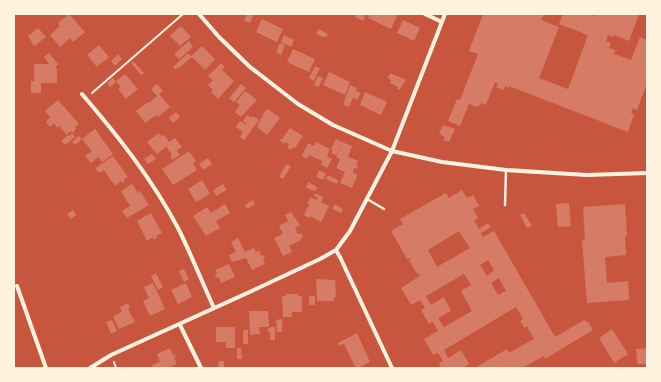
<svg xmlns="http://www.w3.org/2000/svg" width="661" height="382" font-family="'Alegreya Sans',sans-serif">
<rect width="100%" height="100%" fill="#c8553d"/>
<path fill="#d67c66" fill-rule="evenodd" d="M69,14L85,32L73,42L70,38L60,47L50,35L60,26L58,23Z
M247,14H254L250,23L244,21Z
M356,14H366L363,21L355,17Z
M366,14H392L397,16L391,29L368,18L369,16Z
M483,14H544L541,20L559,27L539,78L568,89L588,35L559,24L563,14H589L595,16L596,14H639L629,41L614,35L613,37L608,35L606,41L611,43L609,48L615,50L614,54L631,60L640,37L647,40V83L637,110L633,108L631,113L634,115L628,132L509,86V88L505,86L504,90L496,87L498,83L495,82L486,105L481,103L478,107L469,104L460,126L448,121L457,99L460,100L478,54L469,51Z
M262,19L283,29L277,42L256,32Z
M403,20L420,28L414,41L397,33Z
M181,26L191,37L180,46L170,36Z
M38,28L46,37L34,46L28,36Z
M319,29L328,34L326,37H323L316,34Z
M284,35L294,40L291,47L281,42Z
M189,41L193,47L179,59L174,54Z
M280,43L285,45L281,55L276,52Z
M99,45L109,57L97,67L87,55Z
M202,46L215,59L205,70L192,57L179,68L178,67L175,70L173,67L188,53L191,56Z
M293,49L315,59L309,72L287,62Z
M49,53L58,64L55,67L57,69V83H41V93H31V81H34V64H49L44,57Z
M118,54L122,59L115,66L111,61Z
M133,61L144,73L141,75L131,63Z
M221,63L225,67L222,70L234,81L218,99L211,92L213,90L208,85L213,80L208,76Z
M315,66L320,68L314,81L309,78Z
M329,72L350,82L345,95L323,85Z
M390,73L406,80L399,90L397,89L398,87L390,83L391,80L388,78Z
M125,74L138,89L126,99L118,89L121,87L116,81Z
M318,76L323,78L319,87L314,85Z
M113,78L116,82L110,87L107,83Z
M157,84L163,91L159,94L170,107L158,117L156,115L145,123L136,111L148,102L149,103L157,96L151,89Z
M241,84L246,88L234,102L229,98Z
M350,85L357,88L356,91L361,93L357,100L353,98L349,107L343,105Z
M245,91L257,100L241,117L235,112L240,105L236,102Z
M365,92L387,102L381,115L360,105Z
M58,100L79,124L75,127L76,129L72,133L70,131L67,135L59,126L57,128L54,123L50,127L46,122L50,117L45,111Z
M266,109H268L280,118L267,135L257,127Z
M176,112L180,117L173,123L169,118Z
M247,115L252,118L253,116L259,120L244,140L240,137L243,132L236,127L240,121L247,125V124L243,121Z
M443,125L455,129L449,142L443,140L445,137L439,134Z
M290,128L303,136L295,148L293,147L291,150L287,147L289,144L285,142L284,144L279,140L281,139H282Z
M95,129L113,154L102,162L98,157L91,163L85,156L92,151L82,139Z
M72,133L75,137L65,145L61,141L68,135L69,136Z
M159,133L161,136L164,135L169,142L175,138L182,147L177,151L180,155L172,160L170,156L172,155L167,148V146L157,154L147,142Z
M79,136L82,139L75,145L72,142Z
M336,139L342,142L336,155L331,153L333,150L331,149Z
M316,142L330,149L327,156L332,159L327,168L321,165L322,161L309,155L307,159L302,156L308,143L314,146Z
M342,142L352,146L348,157L358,161L356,165L358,166L357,169L354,168L353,172L357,175V177L352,188L340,183L345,172L336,168L340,159L336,157Z
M189,151L196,161L193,164L197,170L173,185L162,169Z
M152,154L156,159L148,164L144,159Z
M113,156L128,177L124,179L125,181L122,183L121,181L115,186L104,170L99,173L95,168Z
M208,158L212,164L203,170L199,164Z
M286,164L291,166L283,179L279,177Z
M319,170L326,174L323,180L316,177Z
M328,175L338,180L337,184L326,179Z
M202,180L210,194L196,202L188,189Z
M308,182L317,187L315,191L306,188Z
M132,184L138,193L140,191L149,205L127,218L122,211L130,206L121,191Z
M223,184L227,190L216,196L213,190Z
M462,190L467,198L473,195L479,206L473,209L478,218L474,220L479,229L488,223L491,227L481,233L483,237L494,231L555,337L584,320L589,323L593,330L545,359L544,356L522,368H475L507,349L509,353L534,339L527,326L524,328L522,324L520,321L523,319L516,307L444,350L448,358L461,350L469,364L463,368H441L439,363L443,361L438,353L433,355L424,339L438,331L433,322L429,324L421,310L425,308L420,300L411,305L401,288L420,276L418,273L417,274L409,260L411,259L410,258L407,259L391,231L403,224L400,219L446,193L449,198ZM459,231L470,248L437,267L428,250ZM488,260L494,270L487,276L480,265ZM464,274L471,285L461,291L472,311L444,327L438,318L451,311L444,297L431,305L426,296ZM499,278L506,291L498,295L491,283Z
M315,193L323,197L321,202L329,206L321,222L310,216L309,218L304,215L309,205L307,204L311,197L317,200L318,198L314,196Z
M253,200L255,204L247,209L245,205Z
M569,203L571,226L558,227L556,204Z
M225,204L230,213L216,221L220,228L206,236L193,216L207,207L211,213Z
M335,204L343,209L341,213L332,209Z
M625,204L627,236L625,237L626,255L605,257L607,283L628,281L629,300L587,303L582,240H585L583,207Z
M73,210L76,215L71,219L67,214Z
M291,212L300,225L295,228L298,234L301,233L303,237L300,239L301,240L289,246L292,252L283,256L274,238L283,234L279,226L288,221L285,215Z
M151,213L162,233L156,236L157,238L154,239L153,237L147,241L137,221Z
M524,213L532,226L527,228L520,215Z
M238,238L245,252L254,248L256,252L259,250L261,256L263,255L265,258L263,259L265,264L252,270L246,258L232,262L229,255L236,252L231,242Z
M229,264L235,277L221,283L219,277L216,278L215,274L217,273L215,270Z
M184,269L189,279L184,282L179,271Z
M156,273L163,287L158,290L151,276Z
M316,279L335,280L336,297H334V301H317Z
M153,283L165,309L150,316L143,301L149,298L144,287Z
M186,283L192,297L178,304L171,290Z
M286,294H298V296H302V312H292V317H283L282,296H286Z
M309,296H315V305H309Z
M128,303L130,308L128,309L135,322L119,329L113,316L122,312L120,307Z
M249,311H268L269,327H259L260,334L250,335Z
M282,319V332H277L276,320Z
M112,320L117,331L111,334L106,322Z
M216,327H235V348H226V342H216Z
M270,327H275V340H270V332H268V328H270Z
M612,329L628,354L614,363L599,338Z
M243,330H248V344H243Z
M357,333L370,362L358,368H356L344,344L339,346L338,343Z
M170,348L173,355L174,354L176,357L174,358L177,364L167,368H153L152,365L160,362L157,354Z
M237,348H241L242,359H237Z
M647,348V364H637L636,349Z
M219,361H224V368H218Z"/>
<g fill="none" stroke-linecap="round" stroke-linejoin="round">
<path stroke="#fff3e0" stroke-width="2" d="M92,93L183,14
M114,362L116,368"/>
<path stroke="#fff3e0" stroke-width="2.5" d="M367,199L384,209
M505,205L506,170"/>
<path stroke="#fff3e0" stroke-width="4" d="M199,14L219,37L250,67L298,104L333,125L392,151L442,162L506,170L587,175L647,173
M425,14L442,22
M82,94C118,136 152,179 178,228C191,254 202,282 214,308
M336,250L340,257L392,368
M17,286L46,368
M180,325L201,368
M90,368L111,355L256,289L320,259L336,250L350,231L392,151L445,14"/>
</g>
<rect width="661" height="382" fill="none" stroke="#fff3e0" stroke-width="30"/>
</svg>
